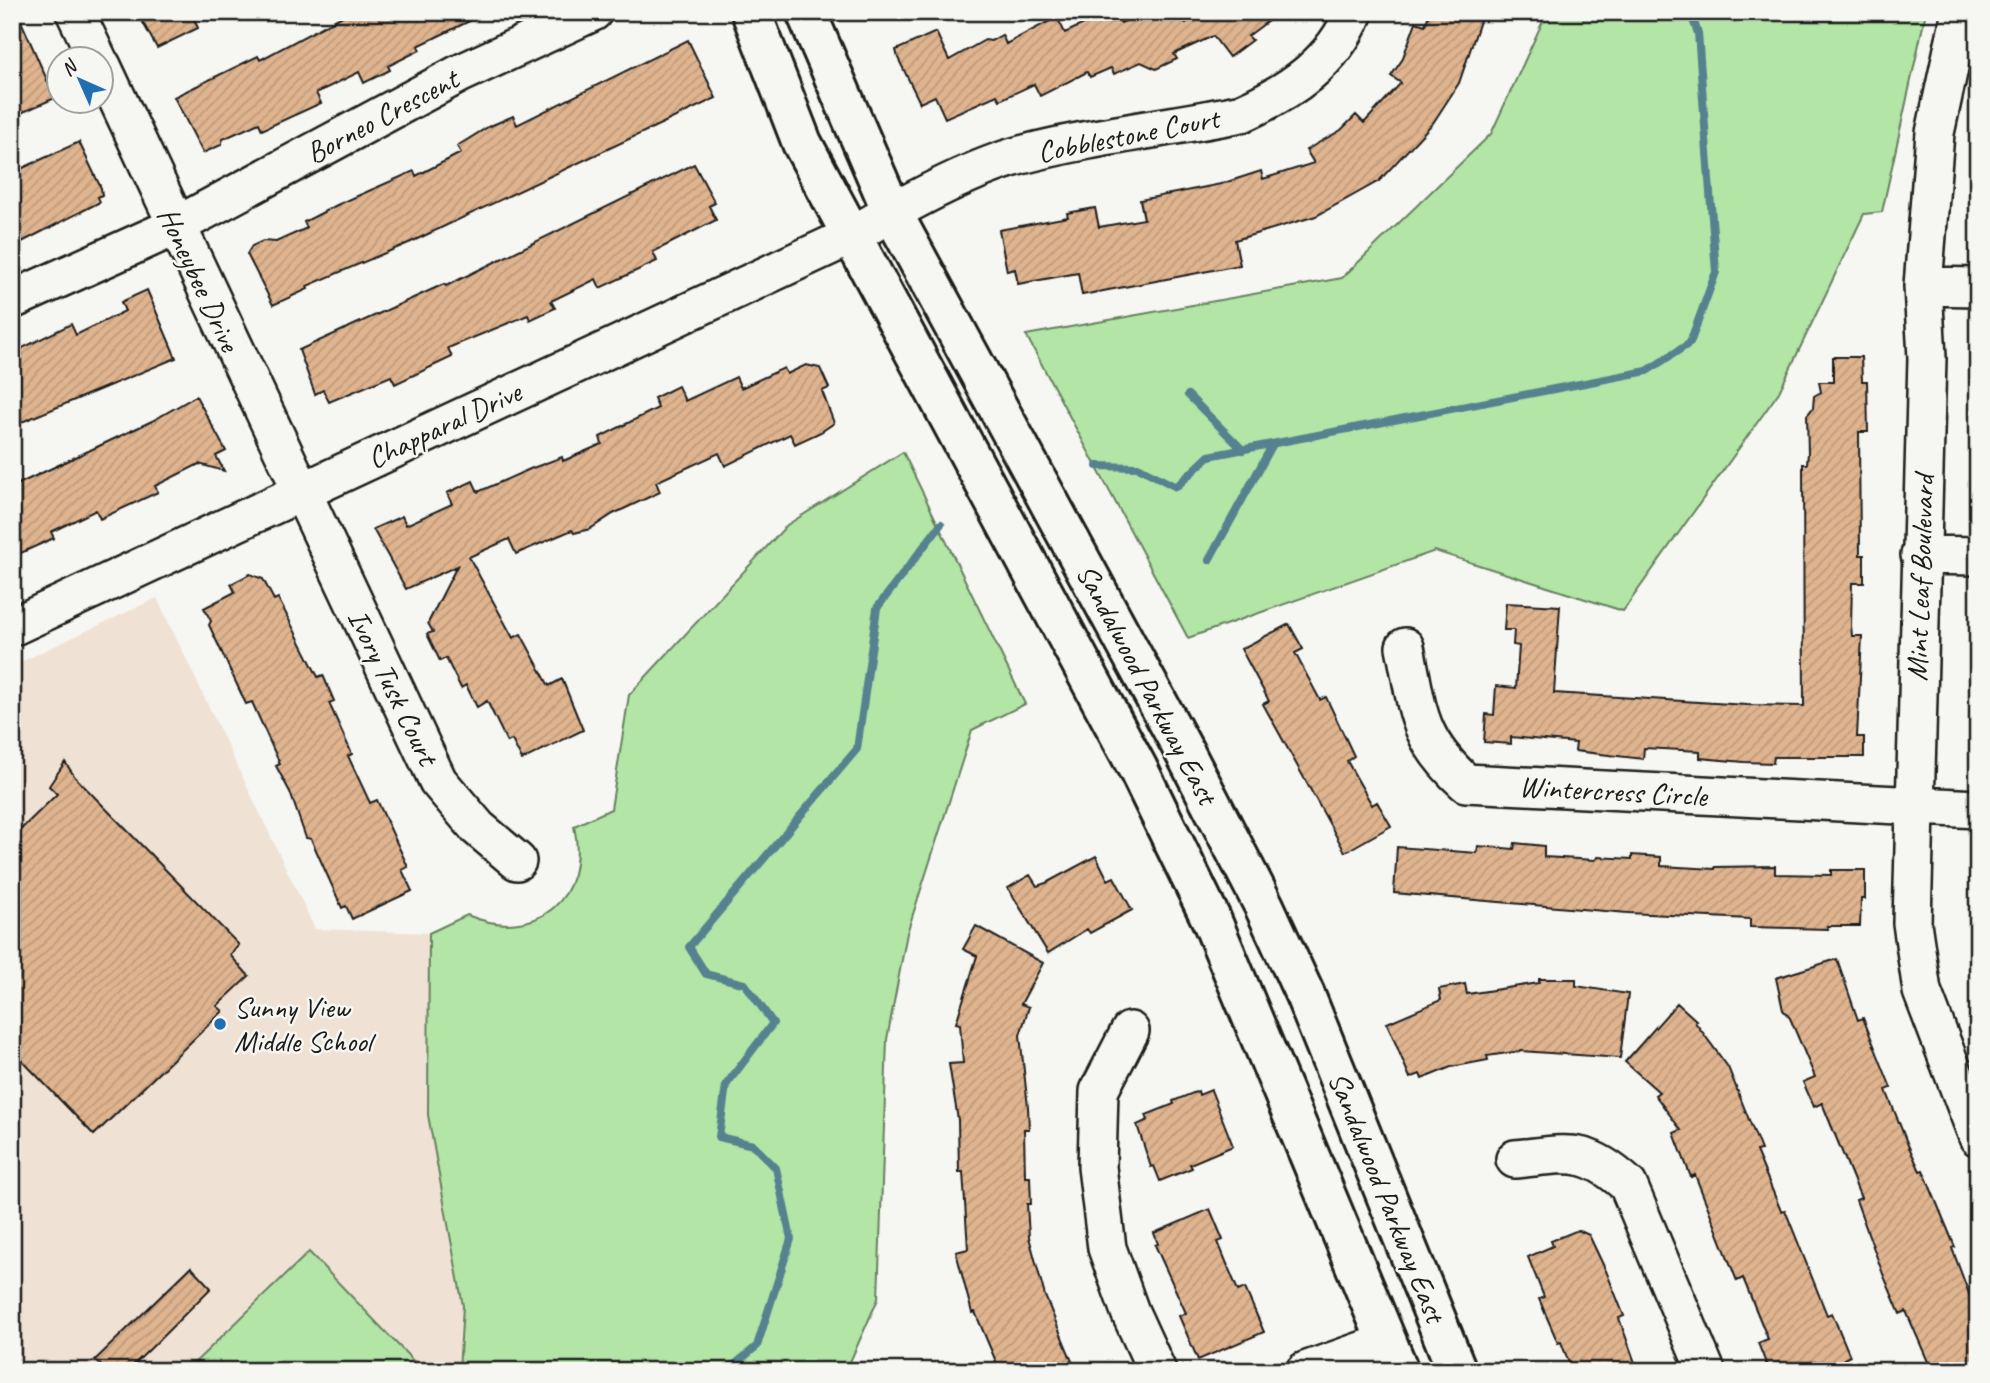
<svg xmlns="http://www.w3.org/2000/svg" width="1990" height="1383" font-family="Caveat,sans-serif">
<defs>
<pattern id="building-hatch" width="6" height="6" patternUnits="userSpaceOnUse" patternTransform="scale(1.75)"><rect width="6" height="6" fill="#dfb48f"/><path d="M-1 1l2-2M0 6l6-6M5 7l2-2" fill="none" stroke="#bf9a7b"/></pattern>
</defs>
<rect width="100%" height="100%" fill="#f6f6f2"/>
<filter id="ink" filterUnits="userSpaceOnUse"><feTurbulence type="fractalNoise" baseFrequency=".0143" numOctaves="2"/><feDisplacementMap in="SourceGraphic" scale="14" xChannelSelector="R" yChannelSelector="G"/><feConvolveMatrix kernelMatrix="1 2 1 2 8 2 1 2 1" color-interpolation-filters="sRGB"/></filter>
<g filter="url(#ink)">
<path fill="#efe2d4" d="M157,598L315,929L429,933L428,1115L463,1306L459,1371H12V666Z"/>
<path fill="#b2e5a6" stroke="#678061" stroke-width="2" d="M1544,12H1926L1882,212L1864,214L1779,392L1623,611L1435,551L1188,638L1026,335L1342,278L1491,134L1543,21Z
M903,452L1025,704L972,730L907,933L887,1039L878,1299L846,1371H459L463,1306L428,1115L429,933L467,915C536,944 590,899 574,826L611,809L629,695L787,525Z
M309,1252L423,1371H186Z"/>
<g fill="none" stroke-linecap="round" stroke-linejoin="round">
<path stroke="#568290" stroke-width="8" d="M1188,395L1243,450
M1097,466L1138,467L1176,487L1209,456L1647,371L1690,343L1716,272L1698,33L1690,12
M1209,560L1273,444
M727,1371L757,1346L791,1239L776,1168L753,1145L719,1137L726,1085L773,1023L745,984L706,974L689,947L857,749L877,608L941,524"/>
</g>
<path fill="url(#building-hatch)" stroke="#1c1c1c" stroke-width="2" d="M12,12H17L55,98L12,117Z
M137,12H195L192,14L198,28L157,48Z
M350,12H488L418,46L420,50L388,66L390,70L364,83L359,72L316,93L321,103L262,130L259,123L223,139L221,145L203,153L174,97L258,56L260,60Z
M1109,12H1116L1121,23L1145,12H1168L1172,21L1183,16L1186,23L1201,12H1280L1248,36L1252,40L1229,57L1213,36L1174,54L1177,59L1156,69L1141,62L1114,74L1111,68L1090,77L1087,72L1040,96L1034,84L1000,100L997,95L945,118L935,96L920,103L898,58L896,50L936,32L949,60L985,40L991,41L1002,35L1006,44L1057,17L1065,33Z
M1430,12H1466L1481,18L1459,83L1433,123L1379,181L1316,216L1235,240L1240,265L1082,295L1078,273L1018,284L1015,269L1007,271L999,230L1068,217L1067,213L1095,208L1099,227L1144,219L1140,200L1221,184L1261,171L1263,179L1314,163L1306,150L1341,130L1356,115L1364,123L1401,83L1391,76L1402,60L1416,22L1425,25Z
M688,40L716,98L411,242L307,286L308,289L273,305L247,254L252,246L263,241L276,242L307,228L304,222L337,205L414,171L416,176L461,153L457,146L488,127L513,116L517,125Z
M79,142L101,188L102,195L98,197L100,202L12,247V173Z
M694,164L715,203L709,206L716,220L653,252L657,261L600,288L596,279L551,301L555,308L530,320L528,315L448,348L452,357L395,384L391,376L329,402L323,390L315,394L299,350L444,284L446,286Z
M147,290L176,358L12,426V353L71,324L76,335L125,311L121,302Z
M1833,357H1861L1862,381H1867L1868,432H1859L1860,555H1864V583H1852L1851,625L1852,636H1862L1857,737H1864V757H1774L1773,763L1744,762L1700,758V751L1644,748L1643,759L1575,751L1576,743L1511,737V744L1484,742L1486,714L1494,715L1496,686L1516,688L1519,646L1513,645L1514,630H1504L1506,603L1560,606L1554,693L1747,705L1804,706L1803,464H1807L1808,453L1807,415L1813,408L1814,396L1821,392L1819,382H1833Z
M806,365L820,368L829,388L822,391L834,423L821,432L795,444L790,434L725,466L719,453L656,482L660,492L613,514L590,529L574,533L572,530L516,554L509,539L469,557L513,638L521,634L549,686L562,679L583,730L522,760L512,740L507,742L487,701L477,707L466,685L461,688L446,658L440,661L427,634L433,632L428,623L457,566L406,589L373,529L402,516L406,525L452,504L447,493L473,481L478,492L530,469L562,457L563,461L602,444L600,437L658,408L654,398L678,386L685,401L736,377L741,388L784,368L787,374Z
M196,396L226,451L216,456L224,471L199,464L155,486L158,492L100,519L96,510L51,532L54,538L12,557V487L152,421Z
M250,574L263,579L274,600L278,598L318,677L323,675L334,701L329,703L352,754L348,756L370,803L377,800L408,867L402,870L412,891L352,919L346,906L342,908L311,839L306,838L290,792L276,766L280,764L252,702L246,704L209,625L211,621L204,608L235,592L231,584Z
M1289,624L1303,649L1295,653L1320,700L1326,697L1354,756L1347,761L1372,805L1377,802L1391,826L1345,852L1263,704L1269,701L1241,649Z
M65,762L75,777L239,945L230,955L249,976L217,1006L223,1011L94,1135L12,1050V838L57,794L49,786Z
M1515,843L1544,846V857L1595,860L1598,857L1632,859V855L1661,857V866L1715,869V867L1775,866V874L1831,875V870H1865V899H1861L1860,926H1827L1828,929L1750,927V919L1628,913L1394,893L1397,847L1477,853L1478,846L1514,849Z
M1096,856L1108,880L1114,877L1132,910L1090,933L1087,929L1048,953L1008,888L1030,875L1037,886L1046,883Z
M976,926L1043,963L1021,1004L1029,1007L1020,1035L1028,1107L1029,1129H1024L1025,1177H1030L1031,1204H1027L1029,1237L1045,1296L1076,1371H1000L975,1312L972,1313L956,1252L968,1249L963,1172H959L958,1120L949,1064L963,1063L960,1024L956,1023L977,956L963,949Z
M1837,959L1858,1020L1863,1018L1891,1088L1886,1090L1908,1145L1920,1171L1923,1170L1955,1247L1952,1248L1978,1318V1371H1932L1906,1311L1900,1314L1883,1274L1856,1200L1861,1198L1822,1103L1814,1107L1803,1082L1815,1077L1790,1018L1783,1010L1776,978Z
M1539,979H1576V986L1628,994L1620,1058L1521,1051L1487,1056L1488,1060L1451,1067L1422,1079L1420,1074L1410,1078L1387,1023L1441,1000L1439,989L1465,984L1467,994L1539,983Z
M1677,1003L1697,1021L1695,1022L1728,1067L1761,1150L1756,1151L1781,1211L1785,1210L1827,1315L1832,1313L1850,1356L1844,1359L1849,1371H1769L1758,1343L1768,1339L1743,1278L1737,1281L1695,1175L1691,1177L1674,1133L1681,1130L1655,1095L1659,1092L1625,1062Z
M1211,1090L1233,1146L1190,1164L1192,1168L1160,1181L1154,1166L1151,1167L1137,1125L1148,1120L1146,1115L1174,1104L1173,1101L1198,1091L1199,1095Z
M1210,1209L1223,1240L1218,1242L1238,1291L1245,1288L1264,1332L1198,1360L1179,1316L1186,1313L1155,1245L1158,1244L1154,1233Z
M1578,1230L1589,1235L1606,1271L1624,1316L1619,1318L1638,1371H1572L1561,1342L1558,1343L1539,1299L1544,1297L1528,1257L1553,1246L1551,1241Z
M191,1267L211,1288L150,1349L127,1371H107L95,1360Z"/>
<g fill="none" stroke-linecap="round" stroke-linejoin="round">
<g stroke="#1c1c1c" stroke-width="42">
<path id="minor" d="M75,12L98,60
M1961,12L1935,133L1923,286L1927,358L1912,923L1922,991L1978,1137
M102,66L438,781L478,828L517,861
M1923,286L1978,287
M12,300L174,227L459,74L593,12
M1920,555L1978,556
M12,627L851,236C898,208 968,169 1021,155C1093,136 1169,128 1242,113C1291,91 1333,63 1354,12
M1405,647C1418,709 1416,738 1466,783L1978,809
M1130,1031L1099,1091L1097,1167L1107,1248L1130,1312L1157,1371
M1515,1159C1569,1154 1585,1146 1628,1185L1706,1371
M1305,1371L1387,1342"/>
</g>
<g stroke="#1c1c1c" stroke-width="44">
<path id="major" d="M751,12L802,143L1138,769L1212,921L1399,1371
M806,12L893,214L1184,751L1264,906L1305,995L1457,1371"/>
</g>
<use href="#minor" stroke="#f6f6f2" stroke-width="37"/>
<use href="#major" stroke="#f6f6f2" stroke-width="38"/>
</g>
</g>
<circle fill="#1f6fb2" stroke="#f6f6f2" stroke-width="2.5" cx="220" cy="1024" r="7"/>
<g text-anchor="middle" stroke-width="5" stroke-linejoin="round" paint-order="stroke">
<g font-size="30" fill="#1c1c1c" stroke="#f6f6f2">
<text transform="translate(382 116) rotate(-28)" y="10">Borneo Crescent</text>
<text transform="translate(1128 135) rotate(-11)" y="10">Cobblestone Court</text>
<text transform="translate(199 279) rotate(65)" y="10">Honeybee Drive</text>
<text transform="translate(444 425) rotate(-25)" y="10">Chapparal Drive</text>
<text transform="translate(1920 578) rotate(-88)" y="10">Mint Leaf Boulevard</text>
<text transform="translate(1147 684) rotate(62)" y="10">Sandalwood Parkway East</text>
<text transform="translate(393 687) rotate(64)" y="10">Ivory Tusk Court</text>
<text transform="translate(1613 791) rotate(3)" y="10">Wintercress Circle</text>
<text transform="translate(1387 1197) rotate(68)" y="10">Sandalwood Parkway East</text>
</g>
<g font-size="30" fill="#1c1c1c" stroke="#f6f6f2" text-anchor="start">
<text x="234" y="1017">Sunny View<tspan x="234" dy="34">Middle School</tspan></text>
</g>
</g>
<rect width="1990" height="1383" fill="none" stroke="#f6f6f2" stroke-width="42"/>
<rect x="21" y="21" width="1948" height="1341" fill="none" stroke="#1c1c1c" stroke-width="2.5" filter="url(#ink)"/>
<g transform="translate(80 80) rotate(315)"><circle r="33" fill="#f6f6f2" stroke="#9f9f9c" stroke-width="2"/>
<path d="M0-5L12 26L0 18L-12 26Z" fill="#1f6fb2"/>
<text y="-10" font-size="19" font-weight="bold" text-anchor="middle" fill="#1c1c1c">N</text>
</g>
</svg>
